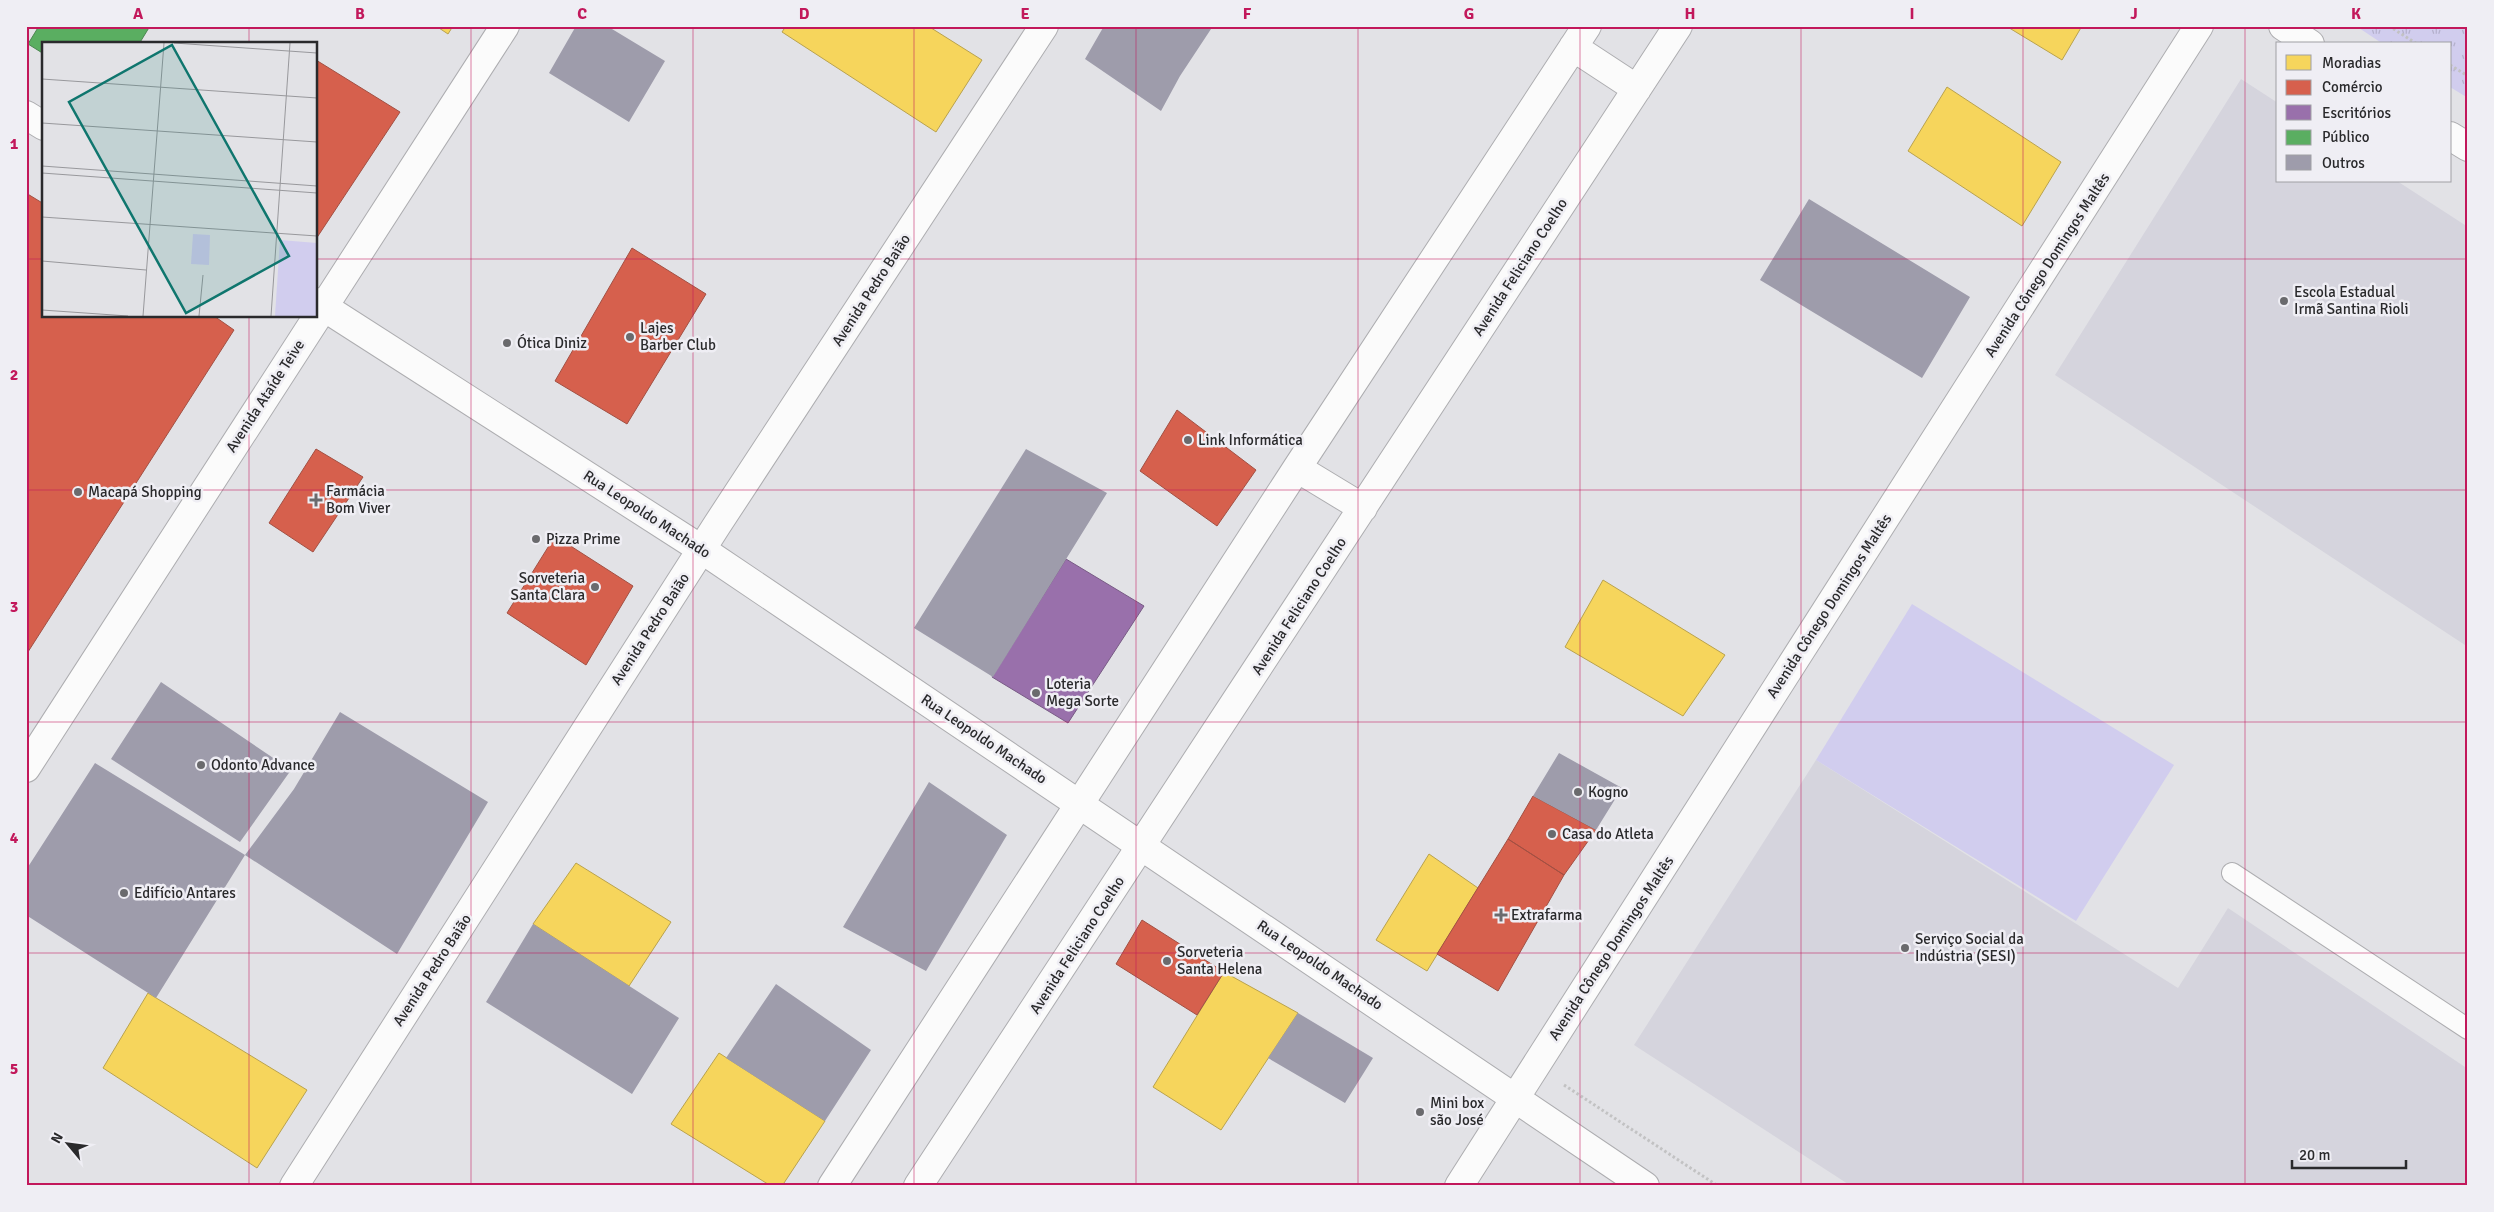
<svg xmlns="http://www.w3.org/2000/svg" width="2494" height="1212" font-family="Signika,sans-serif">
<defs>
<pattern id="park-tufts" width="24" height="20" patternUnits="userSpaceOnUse" patternTransform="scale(1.25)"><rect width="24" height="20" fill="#d1cdee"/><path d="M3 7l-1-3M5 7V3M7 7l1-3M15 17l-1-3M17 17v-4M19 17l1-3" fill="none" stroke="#b4b0cc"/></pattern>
</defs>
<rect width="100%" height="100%" fill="#e2e2e6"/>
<path fill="#d5d4dd" d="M2241,79L2278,103V181H2397L2468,227V647L2055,375Z
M1816,760L2178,988L2228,908L2468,1069V1186H1851L1634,1045Z"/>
<path fill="#d1cdee" d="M1912,604L2174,765L2076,921L1816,760Z"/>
<path fill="url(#park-tufts)" d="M2356,26H2468V98L2450,87V44H2383Z"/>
<path fill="#f6d55c" stroke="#b9a24e" d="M436,26H453L448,34Z
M786,26H928L982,60L936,132L782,32Z
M2006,26H2082L2062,60Z
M1947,87L2061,162L2022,226L1908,151Z
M1603,580L1725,655L1683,716L1565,647Z
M1429,854L1478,888L1427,971L1376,940Z
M576,863L671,922L629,986L533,924Z
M1224,972L1298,1013L1221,1130L1153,1087Z
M148,993L307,1090L257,1168L103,1068Z
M719,1053L825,1121L782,1186H771L671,1124Z"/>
<path fill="#d6604d" stroke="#a25043" d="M316,60L400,112L316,239Z
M26,193L44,204V316H214L234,330L26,655Z
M632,248L706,294L627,424L555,381Z
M1177,410L1256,470L1217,526L1140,471Z
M316,449L363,477L313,552L269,523Z
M555,536L633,586L586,665L507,613Z
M1533,796L1596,830L1564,875L1508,839Z
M1508,839L1564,875L1498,991L1437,954Z
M1142,920L1224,972L1197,1015L1116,964Z"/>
<path fill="#9970ab" stroke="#785b85" d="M1066,559L1144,606L1068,723L992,677Z"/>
<path fill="#5aae61" stroke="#4c8651" d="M39,26H150L139,44H44V54L28,44Z"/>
<path fill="#9e9cab" d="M576,26H607L665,61L629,122L549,73Z
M1104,26H1213L1180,76L1161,111L1085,59Z
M1809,199L1970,297L1922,378L1760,280Z
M1026,449L1107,493L993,677L914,628Z
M161,682L291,770L240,842L111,759Z
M340,712L488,802L397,954L245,855L294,789Z
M1559,753L1622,788L1596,830L1533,796Z
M95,763L245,855L156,998L26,915V870Z
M929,782L1007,835L926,971L843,927Z
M533,924L679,1018L632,1094L486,1002Z
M776,984L871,1050L825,1121L726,1058Z
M1298,1013L1373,1058L1345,1103L1268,1058Z"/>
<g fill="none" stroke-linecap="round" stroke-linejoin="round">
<g stroke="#adadb0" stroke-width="22">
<path id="lane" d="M2232,873L2468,1029"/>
</g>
<g stroke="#adadb0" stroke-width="30">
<path id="street" d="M26,768L505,26
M294,1186L717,525L1044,26
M1459,1186L2199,26"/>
</g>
<g stroke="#adadb0" stroke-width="30">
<path id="secondary" d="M1573,47L1637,89
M1297,468L1363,508
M832,1186L1297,468L1587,26
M918,1186L1678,26"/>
</g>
<g stroke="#adadb0" stroke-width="30">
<path id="primary" d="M2283,26L2310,44
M26,115L44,126
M2450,136L2468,147
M316,302L701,549L1645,1186"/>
</g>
<path stroke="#c2c2c3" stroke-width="3" stroke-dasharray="2.5 2.5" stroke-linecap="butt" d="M2389,26L2417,44
M2450,65L2468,76
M1564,1085L1718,1186"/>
<use href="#lane" stroke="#fbfbfb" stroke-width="20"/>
<use href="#street" stroke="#fbfbfb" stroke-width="28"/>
<use href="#secondary" stroke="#fbfbfb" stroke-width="28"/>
<use href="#primary" stroke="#fbfbfb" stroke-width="28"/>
</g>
<path fill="none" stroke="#c2185b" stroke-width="1" stroke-opacity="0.55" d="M249,26V44M471,26V1186M693,26V1186M914,26V1186M1136,26V1186M1358,26V1186M1580,26V1186M1801,26V1186M2023,26V1186M2245,26V1186M26,259H44M316,259H2468M249,316V1186M26,490H2468M26,722H2468M26,953H2468"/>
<g fill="#6a6a6d" stroke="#efeef4" stroke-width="2">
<circle cx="2284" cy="301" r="5"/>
<circle cx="630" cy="337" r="5"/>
<circle cx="507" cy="343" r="5"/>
<circle cx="1188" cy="440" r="5"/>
<circle cx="78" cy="492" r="5"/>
<path d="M313.5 492.5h5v5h5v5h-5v5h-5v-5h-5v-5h5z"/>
<circle cx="536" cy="539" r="5"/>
<circle cx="595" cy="587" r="5"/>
<circle cx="1036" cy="693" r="5"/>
<circle cx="201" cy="765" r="5"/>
<circle cx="1578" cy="792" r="5"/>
<circle cx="1552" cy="834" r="5"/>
<circle cx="124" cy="893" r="5"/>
<path d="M1498.5 907.5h5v5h5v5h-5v5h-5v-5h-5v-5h5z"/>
<circle cx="1905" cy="948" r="5"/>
<circle cx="1167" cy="961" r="5"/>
<circle cx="1420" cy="1112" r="5"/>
</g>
<g text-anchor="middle" stroke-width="5" stroke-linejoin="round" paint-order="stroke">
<g font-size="15" fill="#2a2a2c" stroke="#efeef4">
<text transform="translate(2047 265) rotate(-57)" y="5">Avenida Cônego Domingos Maltês</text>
<text transform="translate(1520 267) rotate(-57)" y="5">Avenida Feliciano Coelho</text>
<text transform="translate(871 290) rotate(-57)" y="5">Avenida Pedro Baião</text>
<text transform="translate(265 396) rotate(-57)" y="5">Avenida Ataíde Teive</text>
<text transform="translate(647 514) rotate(33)" y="5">Rua Leopoldo Machado</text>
<text transform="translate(1299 606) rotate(-57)" y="5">Avenida Feliciano Coelho</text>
<text transform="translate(1829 606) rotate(-57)" y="5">Avenida Cônego Domingos Maltês</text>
<text transform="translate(650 629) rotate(-57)" y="5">Avenida Pedro Baião</text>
<text transform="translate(984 739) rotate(34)" y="5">Rua Leopoldo Machado</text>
<text transform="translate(1077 945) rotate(-57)" y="5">Avenida Feliciano Coelho</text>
<text transform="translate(1611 948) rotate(-57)" y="5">Avenida Cônego Domingos Maltês</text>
<text transform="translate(1320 965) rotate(34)" y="5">Rua Leopoldo Machado</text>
<text transform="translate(432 970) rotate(-57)" y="5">Avenida Pedro Baião</text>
</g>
<g font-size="15" fill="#2a2a2c" stroke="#efeef4" text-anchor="start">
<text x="2294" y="297">Escola Estadual<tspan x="2294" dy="17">Irmã Santina Rioli</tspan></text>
<text x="640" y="333">Lajes<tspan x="640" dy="17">Barber Club</tspan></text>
<text x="517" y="348">Ótica Diniz</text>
<text x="1198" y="445">Link Informática</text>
<text x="326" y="496">Farmácia<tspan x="326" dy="17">Bom Viver</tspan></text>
<text x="88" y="497">Macapá Shopping</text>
<text x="546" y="544">Pizza Prime</text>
<text x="585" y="583" text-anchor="end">Sorveteria<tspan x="585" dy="17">Santa Clara</tspan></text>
<text x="1046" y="689">Loteria<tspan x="1046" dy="17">Mega Sorte</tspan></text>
<text x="211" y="770">Odonto Advance</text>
<text x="1588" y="797">Kogno</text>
<text x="1562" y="839">Casa do Atleta</text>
<text x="134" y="898">Edifício Antares</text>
<text x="1511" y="920">Extrafarma</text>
<text x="1915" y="944">Serviço Social da<tspan x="1915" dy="17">Indústria (SESI)</tspan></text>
<text x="1177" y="957">Sorveteria<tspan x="1177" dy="17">Santa Helena</tspan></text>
<text x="1430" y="1108">Mini box<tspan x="1430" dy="17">são José</tspan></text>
</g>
</g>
<g transform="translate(42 42)">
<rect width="275" height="275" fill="#e2e2e6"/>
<path d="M151,192L168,193L167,223L149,222Z" fill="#d1cdee"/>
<path d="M238,198L275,201V274H233Z" fill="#d1cdee"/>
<path fill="none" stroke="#98989c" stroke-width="1" d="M132,1L275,11M0,37L275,56M0,81L275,100M0,124L275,144M0,131L275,151M0,175L275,194M0,219L104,228M0,268L86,274M101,274L122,1M157,274L161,233M229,274L248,1"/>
<path fill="#0f766e" fill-opacity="0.15" stroke="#0f766e" stroke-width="2.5" d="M130,3L247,214L144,271L27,60Z"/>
<rect width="275" height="275" fill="none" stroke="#2a2a2c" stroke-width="2.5"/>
</g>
<rect width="2494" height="1212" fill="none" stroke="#efeef4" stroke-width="55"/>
<rect x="2276" y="42" width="175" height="140" fill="#efeef4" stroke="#a0a0a4"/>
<rect x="2286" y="55" width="25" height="15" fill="#f6d55c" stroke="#a0a0a4"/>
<text x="2322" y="68" font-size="15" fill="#2a2a2c">Moradias</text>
<rect x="2286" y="80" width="25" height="15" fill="#d6604d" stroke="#a0a0a4"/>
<text x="2322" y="92" font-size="15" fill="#2a2a2c">Comércio</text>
<rect x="2286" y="105" width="25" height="15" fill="#9970ab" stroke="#a0a0a4"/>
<text x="2322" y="118" font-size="15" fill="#2a2a2c">Escritórios</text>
<rect x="2286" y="130" width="25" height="15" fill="#5aae61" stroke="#a0a0a4"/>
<text x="2322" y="142" font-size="15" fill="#2a2a2c">Público</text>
<rect x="2286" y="155" width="25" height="15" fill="#9e9cab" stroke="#a0a0a4"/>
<text x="2322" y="168" font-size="15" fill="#2a2a2c">Outros</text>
<g transform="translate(68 1144) rotate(299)" stroke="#efeef4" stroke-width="4" paint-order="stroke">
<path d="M0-4L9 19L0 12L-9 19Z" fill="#2a2a2c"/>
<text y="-8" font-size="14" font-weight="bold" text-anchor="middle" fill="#2a2a2c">N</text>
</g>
<path d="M2292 1160v8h114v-8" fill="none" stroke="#2a2a2c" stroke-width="2.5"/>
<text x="2299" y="1160" font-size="15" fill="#2a2a2c" stroke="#efeef4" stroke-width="4" paint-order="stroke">20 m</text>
<rect x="28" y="28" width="2438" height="1156" fill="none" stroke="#c2185b" stroke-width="2"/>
<g font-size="16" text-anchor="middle" font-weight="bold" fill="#c2185b">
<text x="138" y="19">A</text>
<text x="360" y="19">B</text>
<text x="582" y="19">C</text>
<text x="804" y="19">D</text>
<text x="1025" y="19">E</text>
<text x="1247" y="19">F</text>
<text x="1469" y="19">G</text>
<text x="1690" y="19">H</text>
<text x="1912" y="19">I</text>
<text x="2134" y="19">J</text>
<text x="2356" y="19">K</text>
<text x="14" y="149">1</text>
<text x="14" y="380">2</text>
<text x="14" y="612">3</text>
<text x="14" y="843">4</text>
<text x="14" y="1074">5</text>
</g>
</svg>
